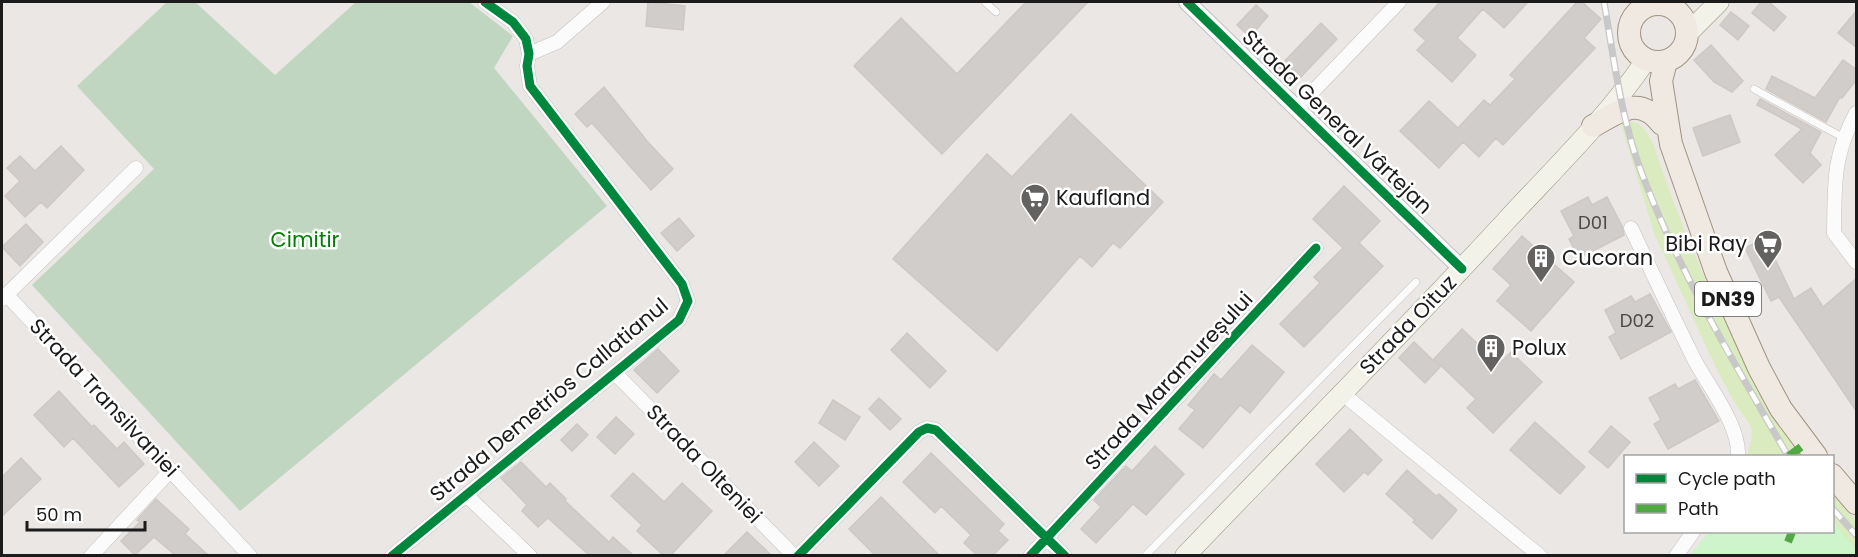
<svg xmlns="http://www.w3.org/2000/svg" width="1858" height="557" font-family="Poppins,sans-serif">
<rect width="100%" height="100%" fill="#eae7e4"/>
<path fill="#daebbf" d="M1632,122C1643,124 1648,134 1653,143C1675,210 1701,276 1734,338C1756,378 1781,417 1804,456H1747L1751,441L1752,431L1749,423L1738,408L1718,372L1654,233L1621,124Z
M1833,491L1856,521V555L1832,532Z"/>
<path fill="#c1d6c0" d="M167,2H195L275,75L356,2H469L513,36L494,68L607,206L240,511L32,285L154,169L77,86Z"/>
<path fill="#cef4cb" d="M1833,522L1856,549V555H1690L1709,532H1832Z"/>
<path fill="#d1cdca" stroke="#cec8c5" stroke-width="1.5" d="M648,2L685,6L683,30L646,26Z
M1026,2H1088L942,154L854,66L901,18L957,74Z
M1440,2H1528L1504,28L1483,9L1457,38L1476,55L1452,82L1417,50L1426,41L1414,30Z
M1577,2H1582L1601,19L1584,38L1595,48L1503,145L1496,138L1479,157L1463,142L1439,168L1400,131L1429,101L1458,128L1484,100L1490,105L1515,79L1510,75Z
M1761,2H1769L1786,17L1774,31L1752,13Z
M1256,5L1268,16L1250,37L1237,25Z
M1857,10V48L1838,33Z
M1731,12L1749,26L1738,40L1720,25Z
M1321,23L1337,39L1295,83L1279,67Z
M1711,45L1743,81L1732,92L1714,82L1694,60Z
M1843,60L1857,70V79L1842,98L1840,97L1826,122L1766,89L1772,76L1815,98Z
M604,87L647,141L673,169L651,190L592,123L587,127L575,114Z
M1760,99L1821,132L1810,153L1821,165L1803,183L1775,155L1802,129L1757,105Z
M1071,114L1163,202L1120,248L1113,243L1092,267L1080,256L997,351L893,259L987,154L1012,177Z
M1730,115L1740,142L1703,156L1693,128Z
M61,146L84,170L47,208L41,202L25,217L5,196L20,181L7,168L20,156L35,171Z
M1344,186L1380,221L1359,243L1383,266L1304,347L1280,324L1320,283L1314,277L1343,248L1313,219Z
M1588,197L1592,205L1607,197L1622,226L1624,235L1579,258L1569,239L1574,236L1561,211Z
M679,218L694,236L677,251L661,233Z
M26,224L43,242L20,266L2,247Z
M1522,236L1574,282L1531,331L1497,301L1511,285L1493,269Z
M1765,238L1794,299L1811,288L1823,307L1857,278V412L1779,297L1771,301L1745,248Z
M1650,294L1671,332L1621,359L1609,337L1616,333L1605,310L1631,296L1635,302Z
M1462,329L1499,364L1511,352L1542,382L1493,433L1467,408L1476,399L1434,359Z
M907,333L946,371L930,388L891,350Z
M1414,342L1440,367L1425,383L1399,358Z
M1252,345L1284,372L1250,413L1240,405L1203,448L1179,429L1195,410L1188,405L1214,374L1221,380Z
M658,349L679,371L657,393L634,370Z
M1695,380L1719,421L1668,449L1654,424L1661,420L1649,398L1675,384L1678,389Z
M59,391L92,427L94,425L117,449L124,442L144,464L119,487L73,438L64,447L34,415Z
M879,398L901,419L890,430L869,409Z
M833,400L860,417L845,440L819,423Z
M616,417L634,434L615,454L597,437Z
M1535,422L1585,467L1560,494L1510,450Z
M577,424L588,435L572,451L561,440Z
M1611,426L1630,442L1608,468L1589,452Z
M1350,429L1382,460L1368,475L1364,472L1344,492L1316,464Z
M814,442L839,466L819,486L795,462Z
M1155,446L1184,474L1146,515L1133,504L1096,543L1081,529L1101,507L1094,500L1126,466L1132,471Z
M931,453L1004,524L998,531L1008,540L993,555H977L964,543L971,535L941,506L935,513L903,482Z
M21,458L41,479L2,516V477Z
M521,462L546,487L550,483L566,499L565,501L609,542L613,537L633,555H589L548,518L538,527L522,511L527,505L501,478Z
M1407,470L1436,496L1439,494L1457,510L1432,539L1413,522L1415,520L1386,494Z
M633,473L664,502L682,483L712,511L671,555H663L637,531L642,525L611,496Z
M881,497L939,555H875L849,529Z
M156,499L189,529L185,534L208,555H175L154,537L135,555L121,541L140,522L137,520Z
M747,532L771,555H724Z"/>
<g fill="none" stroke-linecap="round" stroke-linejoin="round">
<g stroke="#c2c1c0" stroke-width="8">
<path id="service" d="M985,2L996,12
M1754,89L1844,138
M1145,556L1416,282"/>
</g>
<g stroke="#c2c1c0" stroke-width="15">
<path id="minor" d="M529,54L557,42L603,2
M1296,109L1399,2
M1856,113C1832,157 1835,186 1834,233L1856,262
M1631,228C1652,272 1673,317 1695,361C1709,387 1740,426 1738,456
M6,294L250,556
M2,299L136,168
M615,373L794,556
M1343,394L1540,556
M466,495L530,556
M91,556L171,470
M392,556L679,320L688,301L682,284L530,86L527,66L529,54L526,39L513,22L485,2
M798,556L919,432L927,428L936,430L1065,556
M1030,556L1316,248
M1676,556L1693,532"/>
</g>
<g stroke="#c2c1c0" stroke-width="18">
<path id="tertiary" d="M1187,2L1462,269"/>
</g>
<g stroke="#94937c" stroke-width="21">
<path id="secondary" d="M1687,34L1719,2
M1185,556C1292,444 1401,335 1506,221C1554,169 1607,118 1646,60"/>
</g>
<g stroke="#a09381" stroke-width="24">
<path id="primary" d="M1629 33a29 29 0 1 1 58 0a29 29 0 1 1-58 0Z
M1666,61L1661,81L1671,144L1716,272L1759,368L1781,409L1816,456
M1593,126C1619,112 1639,94 1662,124
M1832,475L1856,503"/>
</g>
<use href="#service" stroke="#fcfbfb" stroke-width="7"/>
<use href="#minor" stroke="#fcfbfb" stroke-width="14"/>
<use href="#tertiary" stroke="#fcfbfb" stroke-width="16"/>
<use href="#secondary" stroke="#f2f2e8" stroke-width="20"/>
<use href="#primary" stroke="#f0e9e2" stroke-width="22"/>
<g stroke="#c9c8c8" stroke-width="7">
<path id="rail" d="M1604,2C1614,59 1621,119 1642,174C1680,274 1735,364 1788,456
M1832,508L1856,535"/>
</g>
<use href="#rail" stroke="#fff" stroke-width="4.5" stroke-dasharray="14" stroke-linecap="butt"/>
<path stroke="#52a943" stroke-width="8" stroke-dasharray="15 8" stroke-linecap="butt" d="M1789,456L1805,444
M1788,542L1792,532"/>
<g stroke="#fff" stroke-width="13">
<path id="cycleway" d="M1187,2L1462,269
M392,556L679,320L688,301L682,284L530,86L527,66L529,54L526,39L513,22L485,2
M798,556L919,432L927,428L936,430L1065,556
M1030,556L1316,248"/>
</g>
<use href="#cycleway" stroke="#00873e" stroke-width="9"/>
</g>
<defs>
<g id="supermarket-pin" transform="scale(1.5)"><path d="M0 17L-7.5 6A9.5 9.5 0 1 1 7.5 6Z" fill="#636261" stroke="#fff"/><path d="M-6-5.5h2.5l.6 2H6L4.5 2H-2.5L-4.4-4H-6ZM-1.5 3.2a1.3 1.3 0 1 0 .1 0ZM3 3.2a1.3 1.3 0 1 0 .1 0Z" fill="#fff"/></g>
<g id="building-pin" transform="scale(1.5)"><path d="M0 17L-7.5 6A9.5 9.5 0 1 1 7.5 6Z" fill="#636261" stroke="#fff"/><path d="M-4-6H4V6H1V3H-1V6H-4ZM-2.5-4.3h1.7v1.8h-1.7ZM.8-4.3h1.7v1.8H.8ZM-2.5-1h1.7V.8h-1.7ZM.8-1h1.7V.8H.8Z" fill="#fff"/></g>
</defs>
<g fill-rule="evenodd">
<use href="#supermarket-pin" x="1035" y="198"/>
<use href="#supermarket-pin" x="1768" y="244"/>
<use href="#building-pin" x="1541" y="258"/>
<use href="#building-pin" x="1491" y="348"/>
</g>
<g text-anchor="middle" stroke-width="5" stroke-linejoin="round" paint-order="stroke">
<g font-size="18" fill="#4a4848">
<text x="1593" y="229">D01</text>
<text x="1637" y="327">D02</text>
</g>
<rect fill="#fff" stroke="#5f5f5f" stroke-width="1.5" x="1695" y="282" width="66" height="34" rx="4.5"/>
<g font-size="20" font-weight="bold" fill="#1b1b1b">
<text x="1728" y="306">DN39</text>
</g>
<g font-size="21" fill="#1b1b1b" stroke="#fff">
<text transform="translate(1337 122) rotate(44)" y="7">Strada General Vârtejan</text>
<text transform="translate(1408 325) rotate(-46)" y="7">Strada Oituz</text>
<text transform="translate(1169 381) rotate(-47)" y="7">Strada Maramureșului</text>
<text transform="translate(104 398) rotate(47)" y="7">Strada Transilvaniei</text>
<text transform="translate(549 400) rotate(-40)" y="7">Strada Demetrios Callatianul</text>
<text transform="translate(704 464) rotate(46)" y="7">Strada Olteniei</text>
</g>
<g font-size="21" fill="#1b1b1b" stroke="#fff" text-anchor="start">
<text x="1056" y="205">Kaufland</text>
<text x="1747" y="251" text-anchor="end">Bibi Ray</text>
<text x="1562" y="265">Cucoran</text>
<text x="1512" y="355">Polux</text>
</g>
<g font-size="21" fill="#028003" stroke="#fff">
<text x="305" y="247">Cimitir</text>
</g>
</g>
<rect width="1858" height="557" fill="none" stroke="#1b1b1b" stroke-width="6"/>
<rect x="1624" y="455" width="210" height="78" fill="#ffffff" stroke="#a4a4a4" stroke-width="1.5"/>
<rect x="1636" y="474" width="30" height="9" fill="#00873e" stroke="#a4a4a4" stroke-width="1.5"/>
<text x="1678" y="485" font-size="18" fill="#1b1b1b">Cycle path</text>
<rect x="1636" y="504" width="30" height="9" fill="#52a943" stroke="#a4a4a4" stroke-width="1.5"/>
<text x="1678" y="515" font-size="18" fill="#1b1b1b">Path</text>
<path d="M27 521v9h118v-9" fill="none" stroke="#1b1b1b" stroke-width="3"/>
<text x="36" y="521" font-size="18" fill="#1b1b1b" stroke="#ffffff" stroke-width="4.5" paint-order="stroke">50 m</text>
</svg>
